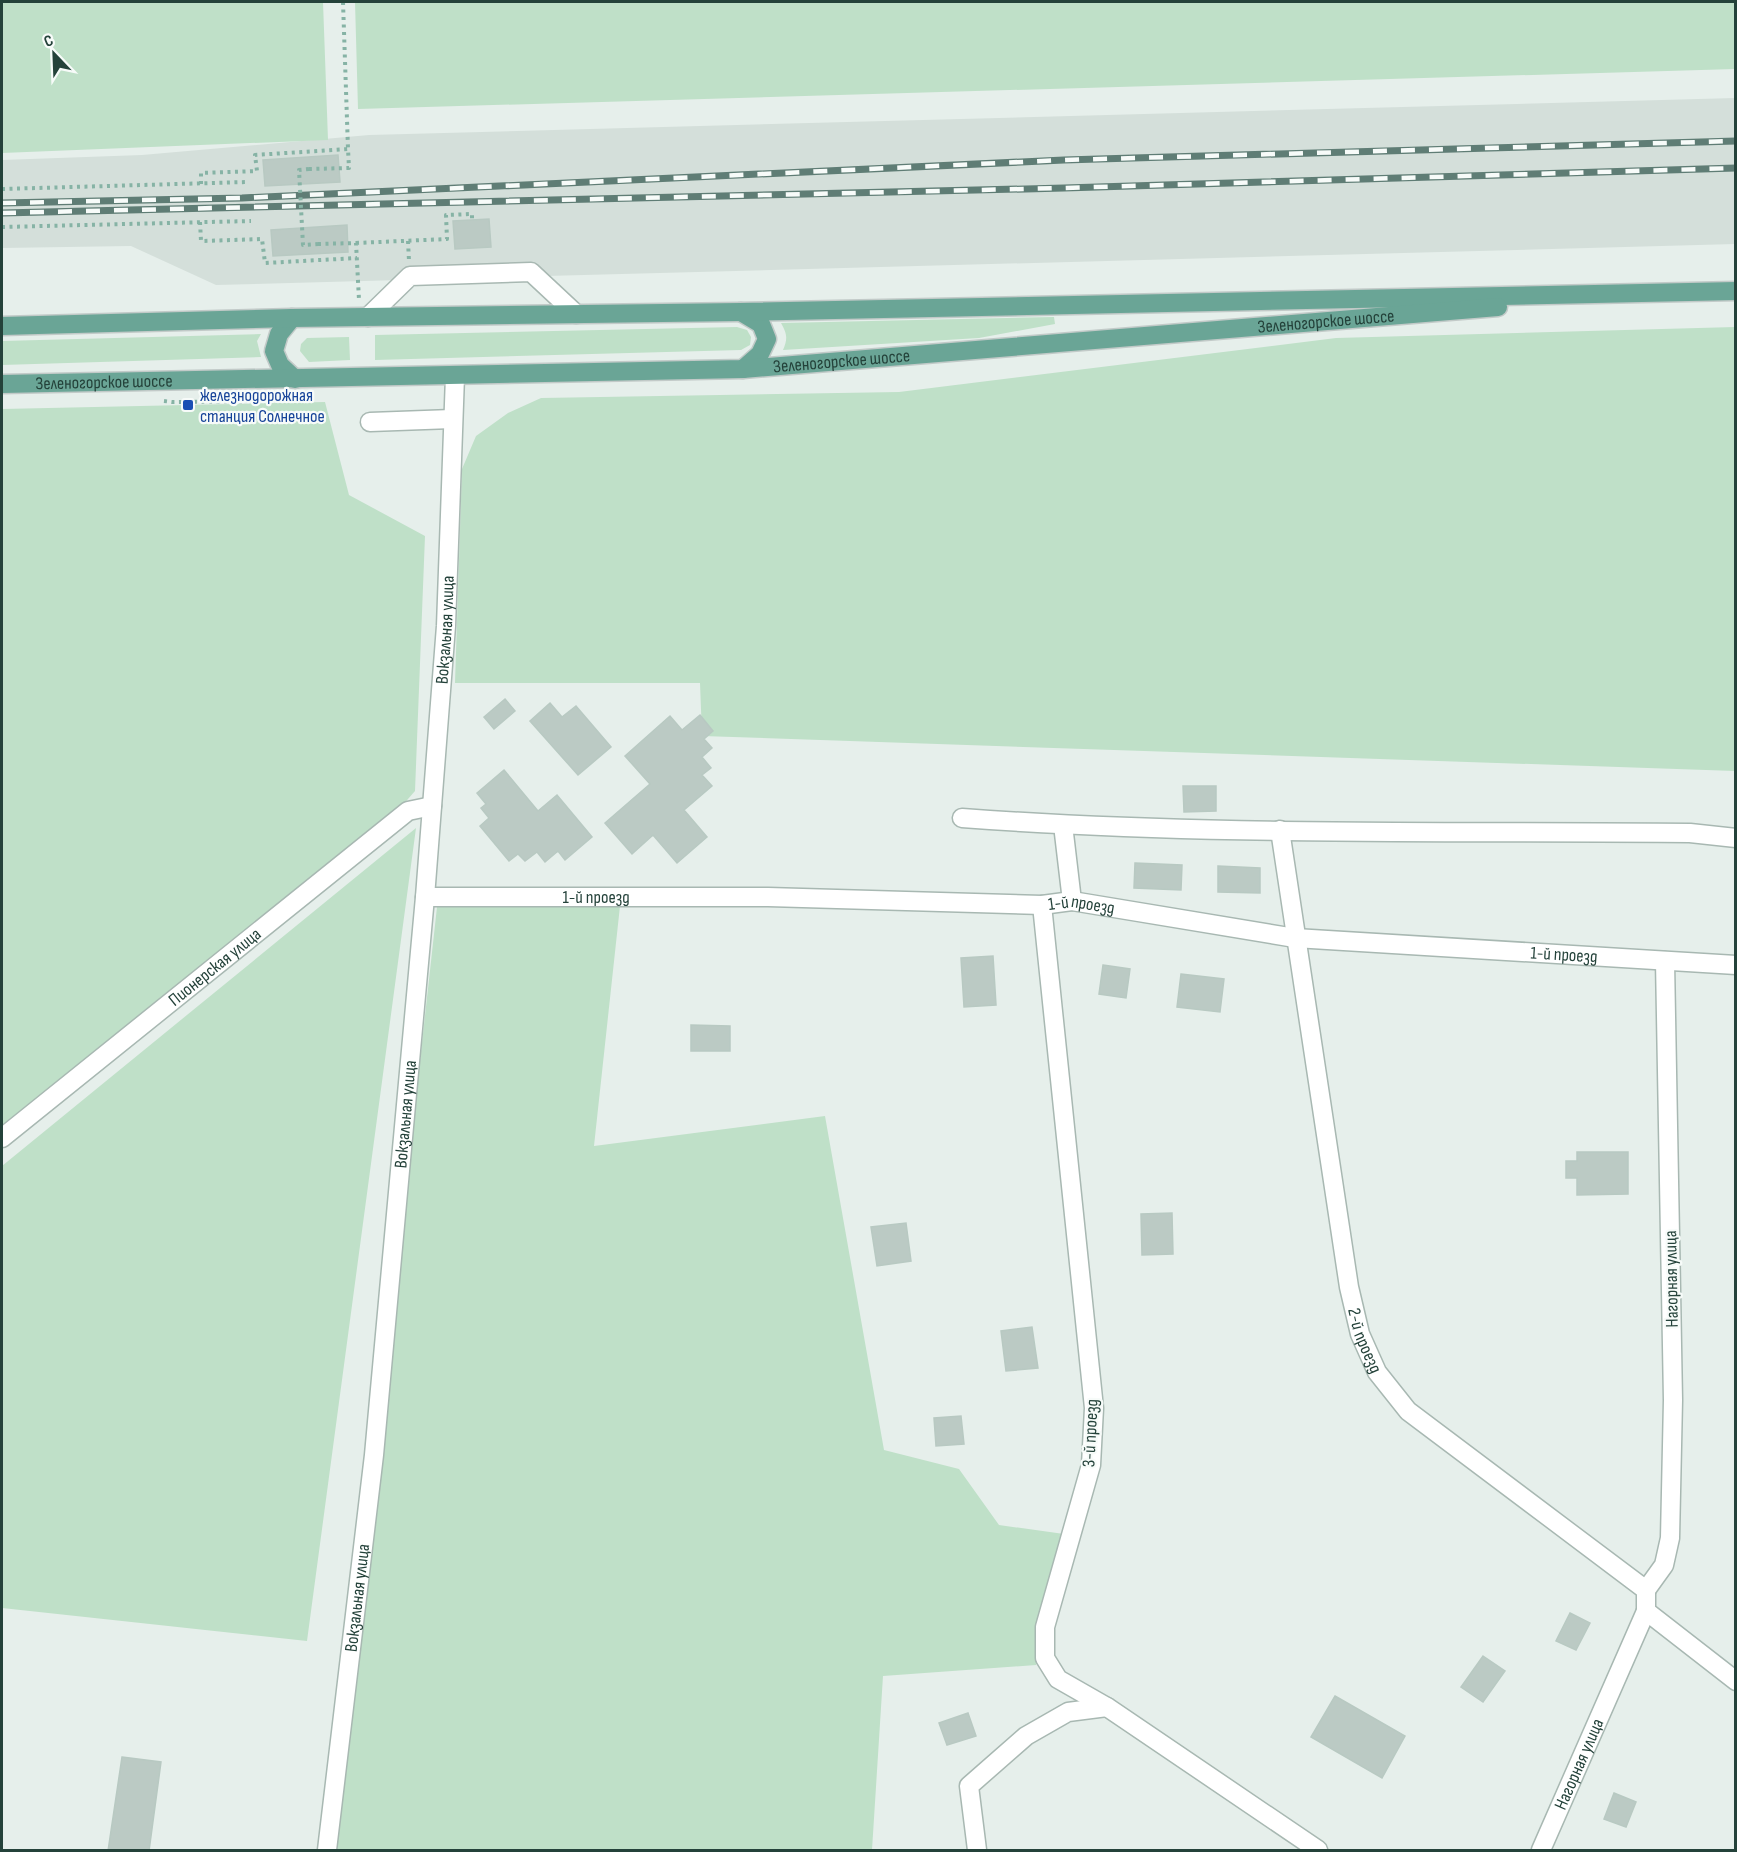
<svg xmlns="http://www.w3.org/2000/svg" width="1737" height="1852" font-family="'Sofia Sans Condensed',sans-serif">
<rect width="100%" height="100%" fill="#e6efeb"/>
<path fill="#d4dfda" d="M1735,98V244L216,285L131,246L2,248V160L142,155L369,135Z"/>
<path fill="#bfe0c8" d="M2,2H323L328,140L2,153Z
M355,2H1735V69L358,109Z
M1054,317L1055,324L979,338L783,350C788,338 787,334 781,323Z
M737,327L747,330L751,337L750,345L741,350L375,360V335Z
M1735,327V771L702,736L700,683H455L462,469L476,436L508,413L541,398L899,392L1336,338Z
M261,334L257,341L261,357L2,365V341Z
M349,337L350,360L309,362L300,351L301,344L307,338Z
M325,402L349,495L425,536L415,791L394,815L2,1130V409Z
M416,828L307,1641L2,1608V1166Z
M620,906L594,1146L825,1116L884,1450L959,1469L999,1525L1064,1534L1036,1665L883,1676L872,1850H333L437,907Z"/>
<path fill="#bbcac4" stroke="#b8c9c2" stroke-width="1.5" d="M338,155L340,182L265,186L263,160Z
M489,219L491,247L455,249L453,221Z
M347,225L348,252L273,256L271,230Z
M505,699L515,711L494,729L484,717Z
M550,703L562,717L576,706L611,747L578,775L530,721Z
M700,715L713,731L704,739L712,748L702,757L711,768L702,775L712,786L684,810L707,837L677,863L653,835L632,854L605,823L650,784L625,756L670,716L682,730Z
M504,770L538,811L557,795L592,837L565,860L558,851L545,862L537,852L525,861L518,854L509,861L480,826L489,818L481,808L486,804L477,793Z
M1183,786H1216V811L1184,812Z
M1135,863L1182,865L1181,890L1134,888Z
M1218,866L1260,868V893L1218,892Z
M993,956L996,1005L964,1007L961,958Z
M1103,965L1130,969L1126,998L1099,994Z
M1181,974L1224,979L1220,1012L1177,1007Z
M691,1025L730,1026V1051H691Z
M1577,1152H1628V1194L1577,1195V1178H1566V1161H1577Z
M1172,1213L1173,1254L1142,1255L1141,1214Z
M906,1223L911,1261L877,1266L871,1227Z
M1032,1327L1038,1368L1006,1371L1001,1331Z
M961,1416L964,1444L936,1446L934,1418Z
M1570,1613L1590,1623L1576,1650L1556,1641Z
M1483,1656L1505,1671L1483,1702L1461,1687Z
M1335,1696L1405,1736L1382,1778L1311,1737Z
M968,1713L976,1736L947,1745L939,1723Z
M122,1757L161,1762L149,1851H108Z
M1614,1793L1636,1802L1626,1827L1604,1819Z"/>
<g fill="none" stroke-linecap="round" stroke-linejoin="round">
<g stroke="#a8b8b2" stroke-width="21">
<g id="minor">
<path d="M368,317L410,276L531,272L576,314"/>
<path d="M370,422L452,419"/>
<path d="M962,818C1204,836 1448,831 1690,833L1736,838"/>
<path d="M1063,825L1072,901"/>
<path id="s1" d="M1280,830L1349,1287L1360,1334L1377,1372L1408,1411L1646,1590V1611L1736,1681"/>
<path id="s2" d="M425,897H768L1042,905L1072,901L1295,938L1736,965"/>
<path d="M1042,905L1094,1408L1091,1465L1045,1627V1658L1058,1679L1107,1707L1318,1850"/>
<path id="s3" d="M2,1138L408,811L432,806"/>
<path d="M1646,1590L1664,1565L1670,1538L1673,1400L1665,961"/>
<path id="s4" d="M327,1850L374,1455L425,897L446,626L455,376"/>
<path d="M977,1850L969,1786L1026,1736L1068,1712L1107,1707"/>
<path id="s5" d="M1541,1850L1646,1611"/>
</g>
</g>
<g stroke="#c2cac8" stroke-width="21">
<g id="major">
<path d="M741,312L761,324L767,339L760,354L743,369"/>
<path d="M292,318L279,334L274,351L280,365L295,379"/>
<path d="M2,326L292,318L740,312L1736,291"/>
<path id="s6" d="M2,384L743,369L1498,307"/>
</g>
</g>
<path stroke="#86b3a5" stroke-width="4" stroke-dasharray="3 4.5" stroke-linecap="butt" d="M343,2L348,149
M201,184V173L257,171L255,155L348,149L349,168L309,169
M2,189L247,182
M200,222L201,241L262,239L265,263L357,258
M2,227L251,221
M408,241L409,261
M356,243L447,239L446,215L472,214V220
M318,244L356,243L359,300
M164,401L172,402L252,401L261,398"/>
<use href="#minor" stroke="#fff" stroke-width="18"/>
<use href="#major" stroke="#6aa596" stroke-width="18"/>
<g stroke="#5f7d75" stroke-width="7">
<path id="rail" d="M2,203L242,198L1064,160L1736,141
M2,213L1064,188L1736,168"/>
</g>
<use href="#rail" stroke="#f7fbf9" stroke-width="4.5" stroke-dasharray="14" stroke-linecap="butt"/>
<path stroke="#86b3a5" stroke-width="4" stroke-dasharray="3 4.5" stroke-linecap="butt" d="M309,169L299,170L303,245L318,244"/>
</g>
<rect fill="#1a4fb4" stroke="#f7fbf9" stroke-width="2" x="182" y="399" width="12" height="12" rx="3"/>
<g text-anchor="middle" stroke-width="4.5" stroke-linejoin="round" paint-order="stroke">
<g font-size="18" fill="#24423a" stroke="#f7fbf9">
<text dy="6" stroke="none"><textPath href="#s6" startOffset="1326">Зеленогорское шоссе</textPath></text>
<text dy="6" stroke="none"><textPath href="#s6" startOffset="840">Зеленогорское шоссе</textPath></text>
<text dy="6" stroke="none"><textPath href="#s6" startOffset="102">Зеленогорское шоссе</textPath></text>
<text dy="6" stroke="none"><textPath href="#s4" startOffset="1226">Вокзальная улица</textPath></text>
<text dy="6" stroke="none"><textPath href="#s2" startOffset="171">1-й проезд</textPath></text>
<text dy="6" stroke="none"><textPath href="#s2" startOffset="657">1-й проезд</textPath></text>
<text dy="6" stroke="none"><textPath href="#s2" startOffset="1143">1-й проезд</textPath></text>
<text dy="6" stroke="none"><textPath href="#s3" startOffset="273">Пионерская улица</textPath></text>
<text dy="6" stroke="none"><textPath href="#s4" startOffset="740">Вокзальная улица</textPath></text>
<text transform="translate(1671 1279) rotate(-91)" y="6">Нагорная улица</text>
<text dy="6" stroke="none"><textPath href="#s1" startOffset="518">2-й проезд</textPath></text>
<text transform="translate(1090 1433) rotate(-87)" y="6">3-й проезд</text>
<text dy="6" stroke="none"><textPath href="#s4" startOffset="254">Вокзальная улица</textPath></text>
<text dy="6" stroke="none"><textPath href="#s5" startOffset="94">Нагорная улица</textPath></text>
</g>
<g font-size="18" fill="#164399" stroke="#f7fbf9" text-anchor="start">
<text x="200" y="401">железнодорожная<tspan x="200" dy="21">станция Солнечное</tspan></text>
</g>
</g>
<rect width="1737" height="1852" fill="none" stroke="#24423a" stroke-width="6"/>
<g transform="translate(54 54) rotate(337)" stroke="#f7fbf9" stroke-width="4.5" paint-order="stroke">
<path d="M0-4.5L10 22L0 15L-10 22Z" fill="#24423a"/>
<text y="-9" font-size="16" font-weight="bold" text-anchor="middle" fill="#24423a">С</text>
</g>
</svg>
